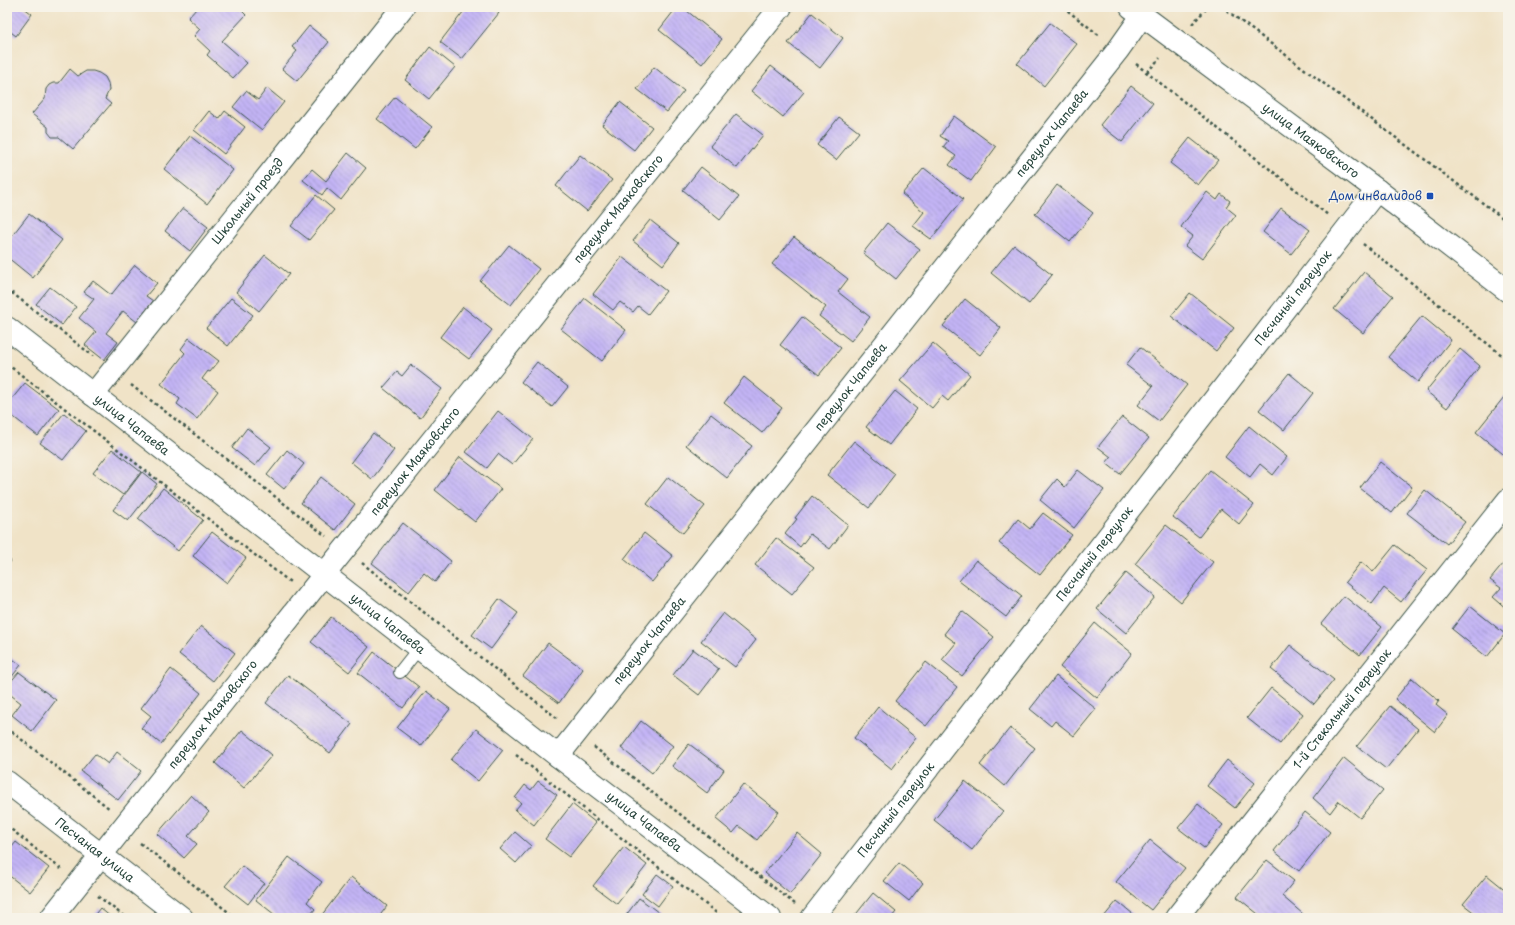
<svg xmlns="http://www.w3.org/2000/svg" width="1515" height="925" font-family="'Playpen Sans',sans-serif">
<defs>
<pattern id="building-back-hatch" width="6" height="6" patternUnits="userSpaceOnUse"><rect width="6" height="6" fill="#c3b4f5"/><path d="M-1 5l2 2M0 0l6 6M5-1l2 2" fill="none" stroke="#9e94c7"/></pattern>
</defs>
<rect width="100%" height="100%" fill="#f7f3e8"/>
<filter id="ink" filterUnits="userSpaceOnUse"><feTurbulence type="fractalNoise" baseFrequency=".025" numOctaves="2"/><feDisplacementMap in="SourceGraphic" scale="8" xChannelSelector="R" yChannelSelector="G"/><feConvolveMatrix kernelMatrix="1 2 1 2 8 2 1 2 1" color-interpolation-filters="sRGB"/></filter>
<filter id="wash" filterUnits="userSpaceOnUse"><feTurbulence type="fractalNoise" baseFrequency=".012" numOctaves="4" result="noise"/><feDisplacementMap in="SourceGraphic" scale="16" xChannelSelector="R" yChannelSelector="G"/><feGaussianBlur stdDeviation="0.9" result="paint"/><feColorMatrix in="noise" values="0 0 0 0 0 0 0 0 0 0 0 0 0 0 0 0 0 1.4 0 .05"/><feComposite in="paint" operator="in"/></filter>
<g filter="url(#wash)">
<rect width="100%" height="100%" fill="#f0e3c7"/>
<g id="blocks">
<path fill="url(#building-back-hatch)" d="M7,7H23L32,14L16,36L7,29Z
M198,7H238L246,15L222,41L247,63L233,78L207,55L210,51L194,36L200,29L188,18Z
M467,7H492L499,13L462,59L440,42Z
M677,7H682L722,39L702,64L659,30Z
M812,13L843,38L820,68L788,43Z
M1050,23L1077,44L1044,86L1017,64Z
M309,26L329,42L297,81L282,69L297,51L292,47Z
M430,47L455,67L429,99L405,80Z
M771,66L804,92L783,117L751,91Z
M654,67L684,91L667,112L637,89Z
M70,69L78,76L86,71H93L99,73L105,77L108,83L109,90L105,99L111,104L73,149L59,137H52L48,132V127L32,114L45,99L46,89L49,85L53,83H59Z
M1131,86L1153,103L1122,142L1100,125Z
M267,88L284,102L262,130L233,107L246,91L258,100Z
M395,97L432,127L415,149L377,119Z
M620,102L652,127L634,150L602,125Z
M209,111L219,119L225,111L245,127L224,154L194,130Z
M736,114L763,135L737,168L710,146Z
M954,116L996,147L971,181L949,165L956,156L943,147L948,141L940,136Z
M839,117L859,132L836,160L817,145Z
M190,136L233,170L207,204L164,169Z
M1190,138L1218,160L1198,185L1170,163Z
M348,153L366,168L341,200L327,188L322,195L303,180L312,169L326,181Z
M580,155L612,180L587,211L556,186Z
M701,167L739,197L720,220L683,190Z
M924,168L963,199L931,239L913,226L924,212L902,194Z
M1057,185L1093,213L1070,242L1035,214Z
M1207,192L1217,200L1221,194L1230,201L1226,207L1236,215L1202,259L1185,246L1193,236L1181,227Z
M316,195L334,210L309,240L291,226Z
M183,208L208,227L190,251L165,231Z
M1281,208L1310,230L1291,254L1263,232Z
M29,214L62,240L33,278L7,257V242Z
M650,220L679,243L663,265L633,241Z
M887,223L920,249L896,279L863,253Z
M794,237L848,279L838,292L870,317L851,341L819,316L826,307L772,264Z
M509,245L539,269L511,305L480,281Z
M1014,245L1052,275L1029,304L991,273Z
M265,255L289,274L259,311L236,292Z
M622,257L666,291L648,314L638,306L633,312L620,302L613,310L593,294Z
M135,265L157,283L146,296L153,301L137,322L123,311L106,333L118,342L104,360L85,345L96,332L79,318L94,299L84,292L93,281L111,295Z
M1364,272L1393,296L1363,333L1334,309Z
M50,287L76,307L62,325L36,304Z
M1190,293L1234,328L1216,351L1171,316Z
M231,298L253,315L228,346L206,328Z
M585,298L626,330L602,361L561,329Z
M965,299L1001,328L980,355L943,326Z
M463,307L492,330L469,359L440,337Z
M1422,316L1451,340L1418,382L1388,357Z
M802,317L841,348L819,375L780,345Z
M189,338L219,361L210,372L208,371L202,379L218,391L197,419L177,404L180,399L161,384L185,353L181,349Z
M933,343L970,375L948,401L942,396L932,408L900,381Z
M1140,347L1187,385L1159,421L1138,405L1153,386L1126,365Z
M1460,349L1480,366L1447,408L1426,391Z
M537,362L568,387L552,407L521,382Z
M411,365L442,389L420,418L383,388L397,372L402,376Z
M1289,373L1313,393L1284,430L1259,410Z
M744,377L782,408L762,433L724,403Z
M25,383L59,409L38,436L7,412V405Z
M895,391L917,409L889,445L866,427Z
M1508,392V458L1476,432Z
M498,411L533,439L512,465L498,454L487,468L466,452Z
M64,413L86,431L63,460L40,443Z
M711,414L752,446L727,478L686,445Z
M1122,417L1149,438L1120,474L1106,463L1111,457L1098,447Z
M1249,426L1287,457L1273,475L1260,464L1250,477L1225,457Z
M247,428L271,447L255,466L232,448Z
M373,433L394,450L372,479L351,462Z
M854,441L895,474L869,508L827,475Z
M112,449L141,472L123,495L93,473Z
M287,450L304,464L284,489L267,475Z
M460,457L501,489L475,522L435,490Z
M1380,462L1412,487L1392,513L1360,488Z
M1078,470L1104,490L1074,528L1040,500L1057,479L1065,487Z
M1210,470L1254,505L1239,524L1221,509L1199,537L1173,517Z
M142,472L157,484L128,521L113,510Z
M321,477L355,504L335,530L301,503Z
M668,477L705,506L683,533L647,504Z
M163,488L203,520L178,551L138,519Z
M1425,490L1465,522L1447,544L1407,513Z
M812,496L848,525L830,549L810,534L800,547L785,534L797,519L795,518Z
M1043,513L1072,535L1040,575L999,543L1018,519L1030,529Z
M403,523L451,561L435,582L424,573L409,592L372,563Z
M1166,525L1213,562L1181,602L1135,564Z
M212,532L246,558L227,583L193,556Z
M644,533L673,556L652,582L624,559Z
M776,538L814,567L792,594L755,565Z
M1395,545L1427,570L1401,602L1384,588L1372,604L1345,582L1361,562L1373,572Z
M7,558L11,561L7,566Z
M1508,558V610L1493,597L1501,588L1490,580Z
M976,560L1022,596L1006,617L959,581Z
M1126,573L1155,597L1126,633L1097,609Z
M1344,596L1382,627L1360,655L1321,624Z
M499,599L518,613L491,649L472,635Z
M1470,606L1505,634L1487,657L1452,629Z
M962,611L994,637L962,676L942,660L956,643L944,634Z
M723,613L756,640L735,667L701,641Z
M331,617L369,647L349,672L311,642Z
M1095,623L1132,653L1097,698L1060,667Z
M201,626L235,653L213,681L179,654Z
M548,643L583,669L559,703L523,676Z
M1290,645L1334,680L1314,704L1271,669Z
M693,649L719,669L699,695L673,675Z
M374,652L419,687L403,708L358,673Z
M7,655L21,665L7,683Z
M926,662L957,687L926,726L895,701Z
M171,669L201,693L161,744L141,728L151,716L141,708Z
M19,672L56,700L32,731L12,715L21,703L7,692V686Z
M288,675L352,724L330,753L266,703Z
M1056,676L1096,709L1074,736L1055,721L1051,726L1030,709Z
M1412,678L1439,701L1436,705L1448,715L1435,732L1395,699Z
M1271,688L1303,714L1280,744L1247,718Z
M426,691L450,709L421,746L397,728Z
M1390,706L1418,729L1386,769L1357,746Z
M878,707L916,738L892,769L854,738Z
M641,721L673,746L652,773L621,748Z
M1010,728L1035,748L1005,786L980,765Z
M476,729L503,750L478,781L451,760Z
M242,730L272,755L244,788L215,763Z
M689,744L724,770L707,793L672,766Z
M117,752L141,771L118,800L81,771L95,754L108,764Z
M1344,758L1383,790L1360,818L1339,801L1330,813L1313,798Z
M1227,760L1255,783L1235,808L1207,786Z
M538,781L557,795L534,825L515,810L521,803L515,798L525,785L531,790Z
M965,781L1003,811L972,850L934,820Z
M743,784L779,812L757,840L739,826L733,833L716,819Z
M191,795L209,812L188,836L197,844L184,858L157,834Z
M572,804L596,823L569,857L545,839Z
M1198,804L1223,825L1204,848L1178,828Z
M1305,812L1330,832L1299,871L1274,851Z
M515,832L531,846L516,863L500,849Z
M797,833L822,854L790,894L765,873Z
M1150,840L1185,868L1151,910L1116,882Z
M16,842L49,868L30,892L7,874V853Z
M624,847L647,865L617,904L593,886Z
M289,857L322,882L307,902L315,909L308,918H279L256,900Z
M1267,860L1294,881L1282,896L1303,914L1299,918H1263L1237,897Z
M899,863L923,883L909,901L884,881Z
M242,866L264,883L248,904L225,886Z
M657,874L673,886L658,906L642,894Z
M1487,875L1508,892V918H1481L1463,904Z
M351,877L387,906L378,918H323L321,916Z
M873,893L896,912L891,918H853Z
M639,898L666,918H624Z
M1117,901L1138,918H1103Z
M100,908L112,918H92Z"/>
</g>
</g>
<g filter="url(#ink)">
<use href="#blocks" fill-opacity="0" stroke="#3e564a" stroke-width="1"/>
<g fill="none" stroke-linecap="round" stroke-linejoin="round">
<g stroke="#3e564a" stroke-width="14">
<path id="lane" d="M400,672L419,648"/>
</g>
<g stroke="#3e564a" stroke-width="24">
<g id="street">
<path id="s1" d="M7,328L558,756L770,918"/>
<path id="s2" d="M93,395L403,7"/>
<path id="s3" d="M558,756L1118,50L1142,16"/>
<path id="s4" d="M7,782L182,918"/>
<path id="s5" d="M51,918L335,561L781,7"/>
<path id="s6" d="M812,918L1377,190"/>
<path id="s7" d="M1176,918L1508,500"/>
</g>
</g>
<g stroke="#3e564a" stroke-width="24">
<g id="secondary">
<path id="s8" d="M1131,7L1377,190L1508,291"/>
</g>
</g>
<path stroke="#3e564a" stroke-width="2.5" stroke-dasharray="3 3" stroke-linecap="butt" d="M1063,7L1100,36
M1222,7L1508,222
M1192,24L1208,7
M1136,64L1328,215
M1147,72L1160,58
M1363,244L1508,360
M7,289L93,356
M7,364L290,582
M131,385L326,536
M362,563L558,719
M7,728L110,809
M594,747L795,904
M516,755L723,918
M7,826L61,869
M140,843L236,918
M98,896L126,918"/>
<use href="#lane" stroke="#fff" stroke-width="12"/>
<use href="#street" stroke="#fff" stroke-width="22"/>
<use href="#secondary" stroke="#fff" stroke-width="22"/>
</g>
</g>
<rect fill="#1a4fb4" stroke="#f7f3e8" stroke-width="1.5" x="1426" y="192" width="8" height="8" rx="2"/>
<g text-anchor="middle" stroke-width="3" stroke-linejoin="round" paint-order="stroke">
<g font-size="12" fill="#1f3d34" stroke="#f7f3e8">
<text dy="4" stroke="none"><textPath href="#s3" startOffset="795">переулок Чапаева</textPath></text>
<text dy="4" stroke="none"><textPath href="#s8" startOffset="224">улица Маяковского</textPath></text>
<text dy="4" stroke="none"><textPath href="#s2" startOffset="248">Школьный проезд</textPath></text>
<text dy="4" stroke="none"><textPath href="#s5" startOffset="908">переулок Маяковского</textPath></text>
<text dy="4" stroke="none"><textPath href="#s6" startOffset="785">Песчаный переулок</textPath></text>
<text dy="4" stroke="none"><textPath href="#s3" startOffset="471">переулок Чапаева</textPath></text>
<text dy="4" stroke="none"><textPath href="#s1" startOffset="158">улица Чапаева</textPath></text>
<text dy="4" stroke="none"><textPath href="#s5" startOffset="584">переулок Маяковского</textPath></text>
<text dy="4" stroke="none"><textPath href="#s6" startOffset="461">Песчаный переулок</textPath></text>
<text dy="4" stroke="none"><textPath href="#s1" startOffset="482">улица Чапаева</textPath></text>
<text dy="4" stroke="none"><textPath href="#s3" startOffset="147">переулок Чапаева</textPath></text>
<text dy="4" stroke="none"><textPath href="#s7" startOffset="267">1-й Стекольный переулок</textPath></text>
<text dy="4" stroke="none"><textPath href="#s5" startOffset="260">переулок Маяковского</textPath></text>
<text dy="4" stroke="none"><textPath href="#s6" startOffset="137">Песчаный переулок</textPath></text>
<text dy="4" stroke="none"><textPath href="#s1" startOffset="806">улица Чапаева</textPath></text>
<text dy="4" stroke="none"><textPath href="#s4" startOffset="111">Песчаная улица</textPath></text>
</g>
<g font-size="12" fill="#164399" stroke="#f7f3e8" text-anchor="end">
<text x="1422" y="200">Дом инвалидов</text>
</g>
</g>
<rect width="1515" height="925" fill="none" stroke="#f7f3e8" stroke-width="24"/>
</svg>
